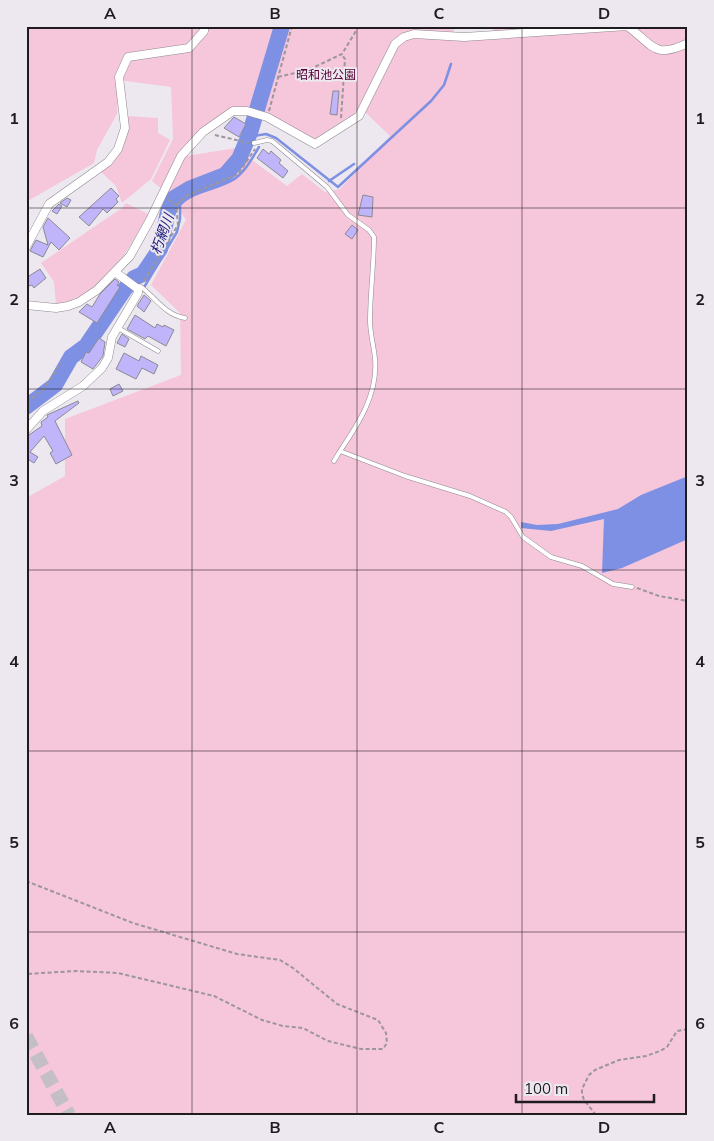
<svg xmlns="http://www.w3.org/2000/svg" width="714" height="1141" font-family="Mulish,'Noto Sans JP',sans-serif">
<rect width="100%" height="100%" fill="#ede8f0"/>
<path fill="#f6c6db" d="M26,26H278L251,114L231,111L206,127L186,156L236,148L287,186L302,174L325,192L340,189L390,136L365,112L373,97L364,103L348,120L315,139L299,133L264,112L277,71L273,69L286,26H454L453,40L493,39V26H567L565,32L628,30C653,51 655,61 688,47V1115H26V498L65,476V419L181,375L180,313L151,285L186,220L167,193L152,181L173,139L171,87L118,80L117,114L97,150L94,163L26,202Z
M634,26H688V38C662,54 654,47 634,26Z
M127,116L158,118V133L170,140L151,179L122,203L116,186L99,170C118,153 131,142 127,116Z
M126,203L148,214C125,256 106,293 56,305L54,282L41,263L122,208Z"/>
<path fill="#7d90e3" d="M688,476V539L622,568L602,573L604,519L551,531L521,528V522L537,525L558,524L618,509L641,495Z"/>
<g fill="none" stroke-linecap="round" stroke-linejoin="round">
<path stroke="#7d90e3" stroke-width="2.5" d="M248,137L266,134L276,138L338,187L431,101L444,85L451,64
M329,181L354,164
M143,289L177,232L180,219V205C193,191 215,190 231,181C244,174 251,160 259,147"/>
<path stroke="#7d90e3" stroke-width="16" d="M26,407L55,385L71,357L86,346L124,290L134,278L143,274L160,249L168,212L174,198L189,189L225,175L239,159L250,133L282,26"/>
</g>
<path fill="#c0b4fa" stroke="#8b8a91" d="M333,91H339L337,115L330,114Z
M234,117L246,124L239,137L224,128Z
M263,149L269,154L271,151L281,160L279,163L288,171L283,178L257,158Z
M111,188L119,196L116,199L118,202L107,213L103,209L89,226L79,217Z
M363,195L373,197L372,217L358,215Z
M67,198L71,200L67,207L60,203Z
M59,204L62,206L57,214L52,211Z
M48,218L70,238L59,250L51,242L43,257L30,251L36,240L48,245L43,227Z
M352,225L358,230L352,239L345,234Z
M40,269L46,278L34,288L32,285L29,286L26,278Z
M115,279L119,282L117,285L120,287L97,323L79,312L87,304L92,307L100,294Z
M144,295L151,301L144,312L137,306Z
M135,315L155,328L157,324L163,327L164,325L174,330L166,346L148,336L145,339L127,329Z
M122,334L129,339L125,347L117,343Z
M99,338L105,342L103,356L93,369L81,362L86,352L89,353Z
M124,353L139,361L141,356L158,365L154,374L142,368L136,379L116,369Z
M119,384L123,391L113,396L110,389Z
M78,401L79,403L55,421L72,455L56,464L50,453L53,451L44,436L30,452L38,457L34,463L26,458V437L42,426L41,422L48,417L47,415Z"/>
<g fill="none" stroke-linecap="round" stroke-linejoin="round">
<path stroke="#c4bfc6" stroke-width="14" stroke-dasharray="14 7" stroke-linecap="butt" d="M26,1036L69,1115"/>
<g stroke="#8d8990" stroke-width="5">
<path id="lane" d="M254,143L267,140L272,141L327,187L348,215L369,230L374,237C374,265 370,293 370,321C370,334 374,346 375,359C378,394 359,423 340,451L405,476L470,496L506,512L511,517L523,537L551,557L582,566L613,584L632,587
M140,286C156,298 165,315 185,318
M118,328L158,351
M334,461L340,451"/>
</g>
<g stroke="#8d8990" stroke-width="9">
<path id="street" d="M26,247L49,204L108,162L118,149L125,128L119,77L128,57L189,48L204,31V26
M26,305L56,308L68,306L79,302L97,290L130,256L150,220L181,156L203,132L233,111H247L267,117L315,144L359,116L395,44L404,37L414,34L464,37L627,26C653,44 653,60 688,43
M26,430L43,411L83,386L102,368L108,358L112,337L138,293V289L115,272"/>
</g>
<path stroke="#9a969c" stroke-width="2" stroke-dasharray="4 2.5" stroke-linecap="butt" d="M278,77L308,70L342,54L359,26
M269,111L292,26
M341,118L345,59L342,55
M215,135L249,143
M176,205L186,196L238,174L255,149
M144,281L178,225L176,205L168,199
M26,402L43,390L61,363
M637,588L659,596L688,601
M26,881L133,923L237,954L280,960L293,968L337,1004L378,1020L386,1033L387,1043L383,1049H361L328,1041L303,1028L283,1026L262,1020L214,996L118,973L76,971L26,974
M596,1115L584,1100L582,1094V1089L589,1075L595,1070L619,1060L646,1056L660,1051L667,1047L677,1031L688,1029"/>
<use href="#lane" stroke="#fff" stroke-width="4"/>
<use href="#street" stroke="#fff" stroke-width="8"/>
</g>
<path fill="none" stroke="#1e1c1f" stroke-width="1" stroke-opacity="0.55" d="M192,26V1115M357,26V1115M522,26V1115M26,208H688M26,389H688M26,570H688M26,751H688M26,932H688"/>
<g text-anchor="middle" stroke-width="4" stroke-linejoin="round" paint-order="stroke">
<g font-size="12" fill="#550034" stroke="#ede8f0">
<text x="326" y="79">昭和池公園</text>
</g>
<g font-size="14" font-style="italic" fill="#1c1b7a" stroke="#ede8f0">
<text transform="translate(162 234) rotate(-70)" y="5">朽網川</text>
</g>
</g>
<rect width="714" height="1141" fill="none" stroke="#ede8f0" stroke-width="55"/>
<path d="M516 1094v8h138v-8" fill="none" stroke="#1e1c1f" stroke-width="2.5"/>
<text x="524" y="1094" font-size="15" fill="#1e1c1f" stroke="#ede8f0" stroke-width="4" paint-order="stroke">100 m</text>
<rect x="28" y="28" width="658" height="1086" fill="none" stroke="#1e1c1f" stroke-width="2"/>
<g font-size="16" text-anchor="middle" font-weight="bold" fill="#1e1c1f">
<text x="110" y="19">A</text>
<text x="275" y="19">B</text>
<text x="439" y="19">C</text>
<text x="604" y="19">D</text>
<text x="14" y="124">1</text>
<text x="700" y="124">1</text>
<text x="14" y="305">2</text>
<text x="700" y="305">2</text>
<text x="14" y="486">3</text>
<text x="700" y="486">3</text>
<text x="14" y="667">4</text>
<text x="700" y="667">4</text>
<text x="14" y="848">5</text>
<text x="700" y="848">5</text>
<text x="14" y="1029">6</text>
<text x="700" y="1029">6</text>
<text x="110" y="1133">A</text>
<text x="275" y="1133">B</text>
<text x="439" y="1133">C</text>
<text x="604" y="1133">D</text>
</g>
</svg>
